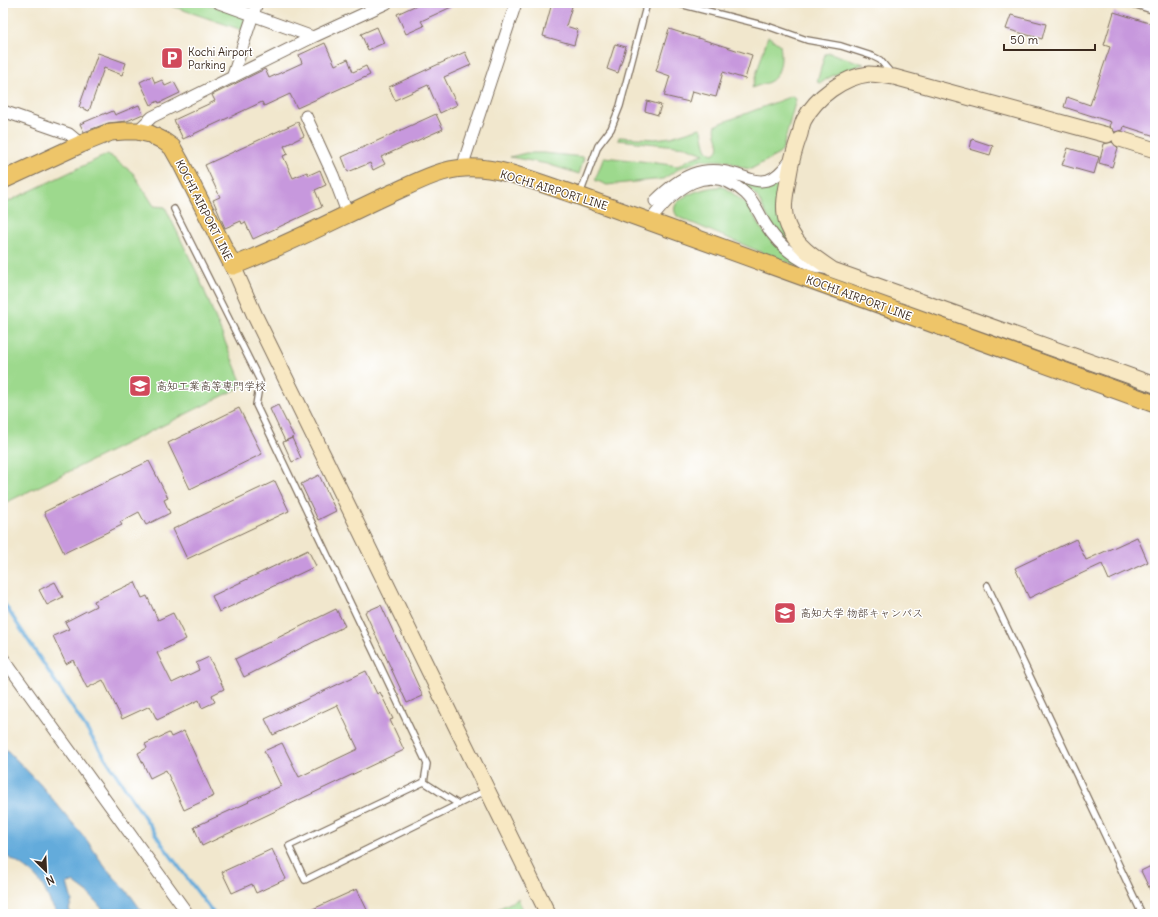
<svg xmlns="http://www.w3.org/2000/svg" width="1158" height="917" font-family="Delius,'Klee One',sans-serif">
<rect width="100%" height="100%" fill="#fff"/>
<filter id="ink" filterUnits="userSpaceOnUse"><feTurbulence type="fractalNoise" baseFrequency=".025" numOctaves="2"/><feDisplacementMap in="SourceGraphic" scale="8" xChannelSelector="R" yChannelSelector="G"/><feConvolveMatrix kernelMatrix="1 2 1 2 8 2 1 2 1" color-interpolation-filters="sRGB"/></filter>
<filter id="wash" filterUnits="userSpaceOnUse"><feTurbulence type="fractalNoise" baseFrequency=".012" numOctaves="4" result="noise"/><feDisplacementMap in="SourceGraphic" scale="16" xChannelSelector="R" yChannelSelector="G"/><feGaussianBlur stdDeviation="0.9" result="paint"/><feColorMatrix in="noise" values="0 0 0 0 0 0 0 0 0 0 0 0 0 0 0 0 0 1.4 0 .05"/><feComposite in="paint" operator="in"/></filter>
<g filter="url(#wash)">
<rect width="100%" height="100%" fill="#f1e7cd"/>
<path fill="#9dd98d" stroke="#6c8256" d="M163,3H205L246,17L242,30Z
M768,36L780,45C782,56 782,73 771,81C766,84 758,85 752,88Z
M830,53L864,64C849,69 834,73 821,83L817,82L825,54Z
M792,96L794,97L796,99L782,151L779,154L751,169L744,168L727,161L702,160L682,167L663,179L607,185L595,180L604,157L649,162L678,166L690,159L704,154L686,147L618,140L619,137L655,139L671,137L700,128L702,130C704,138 704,152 713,154C726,149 712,134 716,125Z
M526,153H543L584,157L579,174L547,164L510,157Z
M108,154L133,173L154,206L165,207L198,275L243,386L3,504V204Z
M729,178C746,182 766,192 782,181L790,239L786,242L774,229L758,198L752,191L744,185Z
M720,186L727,189L749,206L759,226L774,244L809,268L1155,391V396L763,253L678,217C662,199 706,187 718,187Z
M518,899L525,914H488Z"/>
<path fill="#64abdb" stroke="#506a7c" d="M3,746L39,783L86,839L105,867L131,896L144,914H107L88,893L73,882L67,883L72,901L69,909L71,914H59C49,905 48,893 40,882C31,870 16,862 3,854Z"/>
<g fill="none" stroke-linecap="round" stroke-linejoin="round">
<path stroke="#64abdb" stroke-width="3.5" d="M3,602L164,847L214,914"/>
</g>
<g id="blocks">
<path fill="#c798dd" d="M421,3H460L421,21L424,26L406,34L397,14Z
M552,3H573L566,26L578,30L574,45L543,36Z
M1114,12L1155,25V136L1124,126L1123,130L1115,132L1109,126L1111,122L1064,107L1067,97L1090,105L1110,47L1104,45Z
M1011,15L1046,24L1042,39L1006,29Z
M377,27L384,43L368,50L361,34Z
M669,29L752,55L745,79L723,72L716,97L692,91L689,102L664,96L670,76L656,71Z
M325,43L335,65L348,59L353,72L366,66L370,75L297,108L290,94L264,106L262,102L183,139L174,120L215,101L212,95L265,69L269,78L302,63L299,55Z
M615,44L626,47L618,73L607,69Z
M465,52L471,65L444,77L457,105L440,113L428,85L395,100L389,87Z
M98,53L126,63L122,75L104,68L89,111L79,107Z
M152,76L155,83L162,80L165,86L174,82L180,93L159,103L158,101L151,105L140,82Z
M647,101L661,105L658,115L645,111Z
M139,105L143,114L127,121L108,123L84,132L80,124L106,113V114L113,111L115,115Z
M436,114L443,129L381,157L385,164L373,170L370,163L348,172L342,157Z
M298,122L304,136L284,146L288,154L283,156L293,178L307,172L309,175L320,170L326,185L315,190L322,207L253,239L245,222L242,224L241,221L225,228L213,200L220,197L205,165Z
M972,139L993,146L990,155L970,149Z
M1112,142L1118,148L1112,167L1099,163L1104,144Z
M1068,148L1099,157L1094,174L1062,165Z
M278,405L294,437L285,441L270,409Z
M239,408L262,454L190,489L168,443Z
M292,438L301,458L292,462L283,442Z
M149,461L168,498L164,500L170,513L146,525L139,512L120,522L122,525L64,553L44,512Z
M319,475L336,511L318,520L301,484Z
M275,481L289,511L187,559L173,529Z
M1137,537L1148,562L1109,580L1102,564L1029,598L1015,568L1076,539L1086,560Z
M308,550L316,566L219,612L212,596Z
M55,582L63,597L47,605L39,590Z
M135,582L142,598L147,596L158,620L173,613L186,639L157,653L172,683L199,670L196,663L209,657L224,689L212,695L215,702L202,708L199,700L157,720L150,706L122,719L103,680L87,688L73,660L66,664L53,636L69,629L65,622L96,606L94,601Z
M381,605L423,696L407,703L365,612Z
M336,609L345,626L244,677L235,659Z
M366,671L377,694L380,692L393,719L390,720L404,750L202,846L194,827L249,802L248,801L281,786L264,751L282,743L299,777L358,749L337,705L273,735L265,719Z
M184,731L214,796L184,810L166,770L150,778L138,753L147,748L145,744L169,733L171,737Z
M272,849L286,879L256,893L252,884L232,893L222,872Z
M1155,864V900L1141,871Z
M357,889L369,914H302Z"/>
</g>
</g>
<g filter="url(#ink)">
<use href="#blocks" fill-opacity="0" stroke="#7b6c5b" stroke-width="1"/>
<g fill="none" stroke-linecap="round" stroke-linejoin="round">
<g stroke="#7b6c5b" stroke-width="8">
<path id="lane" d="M676,3L770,27L807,40L841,46L872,56L880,60L891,73
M1130,3L1155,11
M580,194L598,146L611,129L620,106L647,3
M174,209L260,381L256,405L427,764L424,782
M987,585L1142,914
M458,804L424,782L289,846L305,880C365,850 426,820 487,790"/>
</g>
<g stroke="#7b6c5b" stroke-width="13">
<path id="street" d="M219,3L313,37
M232,78L257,3
M3,111L69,134L81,144
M306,116L333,175L345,207L349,213
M137,131L152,117L313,37L387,3
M464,168L465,158L516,3
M655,201C680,176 702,163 738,175C748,178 757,183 768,180C778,177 784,168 791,160
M650,221C674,189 708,159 746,194C754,201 759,213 764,222C775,240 791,256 811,265C816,267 823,268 829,269
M3,658L188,914"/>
</g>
<g stroke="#7b6c5b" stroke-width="17">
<path id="secondary" d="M1107,135L894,77C886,76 877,74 869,74C843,77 816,97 804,120C802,124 801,129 800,134C795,148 791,161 789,175C786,192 781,209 788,226C796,246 815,258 833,270L1155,385
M1120,139L1155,150
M233,266L255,316L548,914"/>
</g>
<g stroke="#7b6c5b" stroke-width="19">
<path id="primary" d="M3,180L81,144L111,132L124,131H137L150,134L162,140L172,147L181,163L233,266C287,245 338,218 390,194C413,184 439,169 465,168C502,166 544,185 579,196L1155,404"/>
</g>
<use href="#lane" stroke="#fff" stroke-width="5.5"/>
<use href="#street" stroke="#fff" stroke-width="11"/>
<use href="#secondary" stroke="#f8e8c3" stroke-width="15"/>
<use href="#primary" stroke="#eec569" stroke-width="17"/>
</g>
</g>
<defs>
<g id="parking-square" transform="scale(1.15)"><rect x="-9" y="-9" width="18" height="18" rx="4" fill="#d1495b" stroke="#fff"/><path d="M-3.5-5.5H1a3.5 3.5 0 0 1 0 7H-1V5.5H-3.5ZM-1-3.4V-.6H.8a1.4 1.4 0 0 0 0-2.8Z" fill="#fff"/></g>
<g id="school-square" transform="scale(1.15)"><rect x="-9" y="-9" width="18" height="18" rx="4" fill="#d1495b" stroke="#fff"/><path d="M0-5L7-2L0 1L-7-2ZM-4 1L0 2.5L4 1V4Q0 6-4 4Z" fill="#fff"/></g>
<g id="university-square" transform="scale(1.15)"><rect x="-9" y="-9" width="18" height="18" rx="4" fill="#d1495b" stroke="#fff"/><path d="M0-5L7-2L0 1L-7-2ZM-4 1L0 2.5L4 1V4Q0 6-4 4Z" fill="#fff"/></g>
</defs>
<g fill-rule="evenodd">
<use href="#parking-square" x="172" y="58"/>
<use href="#school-square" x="140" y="386"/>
<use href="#university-square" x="785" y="613"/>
</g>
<g text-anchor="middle" stroke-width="3" stroke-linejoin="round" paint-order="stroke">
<g font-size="11" fill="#3b2a1e" stroke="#fff" text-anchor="start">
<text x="188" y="56">Kochi Airport<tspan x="188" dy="13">Parking</tspan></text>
<text x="156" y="390">高知工業高等専門学校</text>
<text x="800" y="617">高知大学 物部キャンパス</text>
</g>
<g font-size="11" fill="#3b2a1e" stroke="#fff">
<text transform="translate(554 190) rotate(17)" y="4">KOCHI AIRPORT LINE</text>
<text transform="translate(204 210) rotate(63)" y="4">KOCHI AIRPORT LINE</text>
<text transform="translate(859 298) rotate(20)" y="4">KOCHI AIRPORT LINE</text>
</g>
</g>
<rect width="1158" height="917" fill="none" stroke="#fff" stroke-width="16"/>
<g transform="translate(46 871) rotate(156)" stroke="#ffffff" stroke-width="3" paint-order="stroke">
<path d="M0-3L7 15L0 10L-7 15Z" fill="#3b2a1e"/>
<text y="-6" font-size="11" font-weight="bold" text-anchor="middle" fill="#3b2a1e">N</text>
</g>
<path d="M1004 44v6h91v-6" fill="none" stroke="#3b2a1e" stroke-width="2"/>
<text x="1010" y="44" font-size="12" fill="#3b2a1e" stroke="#ffffff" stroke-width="3" paint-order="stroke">50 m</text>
</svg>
